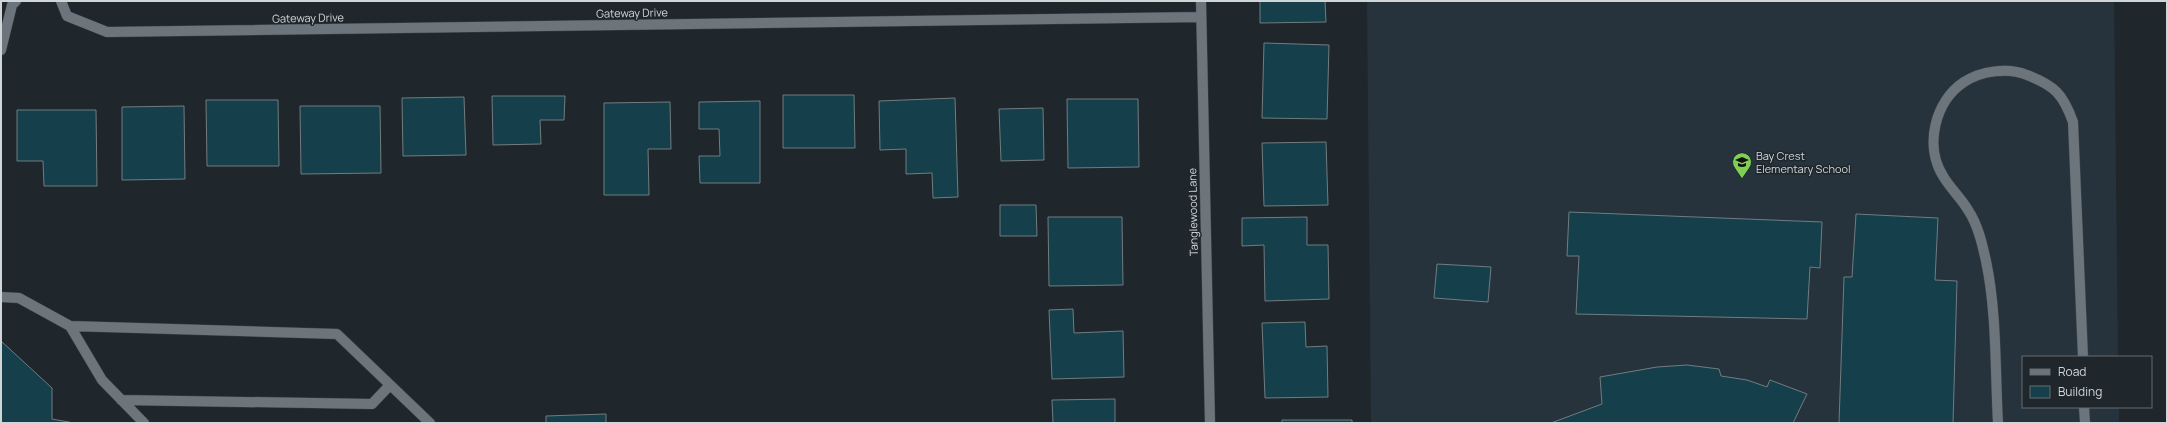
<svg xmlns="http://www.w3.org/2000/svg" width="2168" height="424" font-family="Manrope,sans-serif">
<rect width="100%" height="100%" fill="#1f272c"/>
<path fill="#26333c" d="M1367,1H2114L2118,357H2023V407H2119V423H1371Z"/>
<path fill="#15404b" stroke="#717c7f" d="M1260,1H1325L1326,22L1260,23Z
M1264,43L1329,45L1327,119L1262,118Z
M783,95H854L855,148H783Z
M492,96H565L564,120H540L541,144L493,145Z
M464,97L466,155L403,156L402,98Z
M955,98L958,197L933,198L932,173L906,174V149L880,150L879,101Z
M1067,99H1138L1139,167L1068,168Z
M206,100H278L279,166H207Z
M760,101V183H700L699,156H720L719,129H699V102Z
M670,102L671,149H648L649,195H604V103Z
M184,106L185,179L122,180V107Z
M300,106H380L381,173L301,174Z
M1043,108L1044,160L1001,161L999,109Z
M17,110H96L97,186H44L43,161H17Z
M1326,142L1328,205L1264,206L1262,143Z
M1000,205H1036L1037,236H1000Z
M1569,212L1822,222L1820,268L1810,267L1807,319L1576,314L1579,256H1567Z
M1856,214L1938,218L1935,280L1957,281L1953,423H1839L1844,277H1852Z
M1048,217H1122L1123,285L1049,286Z
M1307,217V245H1328L1329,299L1265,301L1264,245L1242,246V218Z
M1437,264L1491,267L1488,302L1434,298Z
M1073,309L1074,333L1123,331L1124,377L1052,379L1049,310Z
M1305,322L1306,347L1327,346L1328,397L1265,398L1262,323Z
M1,341L52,388V419L74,423H1Z
M1687,365L1719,369L1721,376L1747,380L1767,387L1770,380L1807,394L1793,423H1551L1602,404L1600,377L1657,367Z
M1115,399V423H1053L1052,400Z
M606,414V423H546V416Z
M1282,420H1352V423H1282Z"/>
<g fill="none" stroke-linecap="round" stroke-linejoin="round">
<g stroke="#3d4347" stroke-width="11">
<path id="service" d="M1,50L12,5L16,1
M1,297L19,298L70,326L337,334L430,423
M70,326L102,380L144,423
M121,400L372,404L390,385
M2084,407L2085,423
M1998,423C1995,370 1997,313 1986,261C1982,243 1978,225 1968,210C1961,198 1950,188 1943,176C1924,146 1935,101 1964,82C1981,71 2008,67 2027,75C2055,86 2063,94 2073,122L2083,357"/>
</g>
<g stroke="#3d4347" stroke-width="11">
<path id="minor" d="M61,1L67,16L107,32L1201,17
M1201,1L1210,423"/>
</g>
<use href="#service" stroke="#6c757b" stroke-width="10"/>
<use href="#minor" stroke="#6c757b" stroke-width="10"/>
</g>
<defs>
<g id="school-pin" transform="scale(1)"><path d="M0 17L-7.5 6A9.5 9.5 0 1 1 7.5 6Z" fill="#7fd052" stroke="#1f272c"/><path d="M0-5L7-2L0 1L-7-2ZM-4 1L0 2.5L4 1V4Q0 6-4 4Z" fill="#111"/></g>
</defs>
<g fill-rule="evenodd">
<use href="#school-pin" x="1742" y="162"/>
</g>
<g text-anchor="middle" stroke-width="3" stroke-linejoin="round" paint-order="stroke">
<g font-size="11" fill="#d0d5d8" stroke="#1f272c">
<text transform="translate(632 13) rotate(-1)" y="4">Gateway Drive</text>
<text transform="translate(308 18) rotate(-1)" y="4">Gateway Drive</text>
<text transform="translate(1193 212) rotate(-91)" y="4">Tanglewood Lane</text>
</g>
<g font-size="11" fill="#d0d5d8" stroke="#1f272c" text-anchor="start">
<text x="1756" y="160">Bay Crest<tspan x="1756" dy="13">Elementary School</tspan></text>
</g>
</g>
<rect width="2168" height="424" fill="none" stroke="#d0d5d8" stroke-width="4"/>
<rect x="2022" y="356" width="130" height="52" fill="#1f272c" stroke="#666d71"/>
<rect x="2030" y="369" width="20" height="6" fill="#6c757b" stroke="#666d71"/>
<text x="2058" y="376" font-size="12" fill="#d0d5d8">Road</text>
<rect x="2030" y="386" width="20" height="12" fill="#15404b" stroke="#666d71"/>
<text x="2058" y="396" font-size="12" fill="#d0d5d8">Building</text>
</svg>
